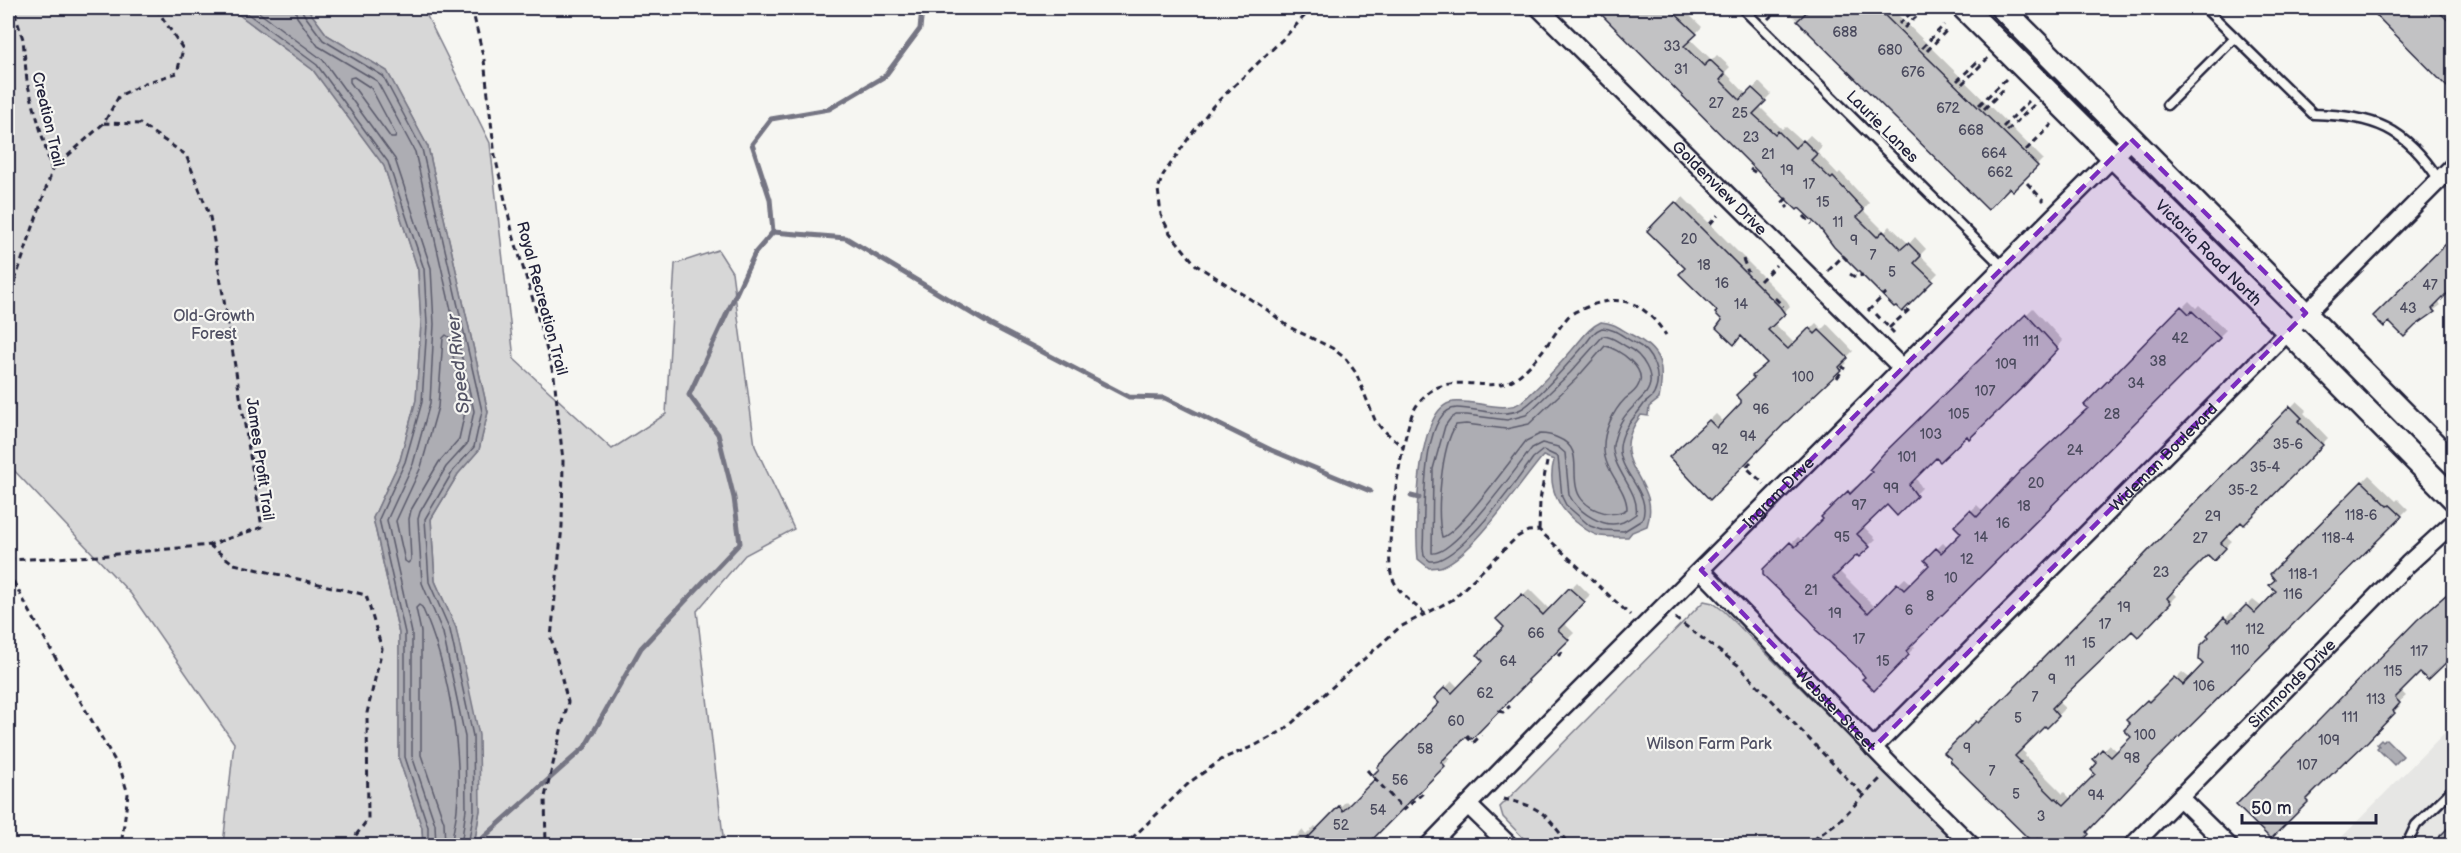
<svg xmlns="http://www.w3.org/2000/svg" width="2461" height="853" font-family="'Balsamiq Sans',sans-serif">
<rect width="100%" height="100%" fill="#f6f6f2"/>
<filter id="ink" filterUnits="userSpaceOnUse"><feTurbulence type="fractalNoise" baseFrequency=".0167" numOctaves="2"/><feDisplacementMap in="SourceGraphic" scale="12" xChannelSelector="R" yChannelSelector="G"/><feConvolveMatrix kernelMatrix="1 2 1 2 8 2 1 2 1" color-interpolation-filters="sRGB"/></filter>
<g filter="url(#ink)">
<path fill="#e6e6e4" d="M2453,724V845H2334Z"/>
<path fill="#d7d7d7" stroke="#7c7c89" stroke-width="1.5" d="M8,8H230L313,70L384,166L418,270L421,324L416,400L400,460L373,518L399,633V759L422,828L423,845H223L234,743L131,594L8,464Z
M307,8H423L490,143L514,359L612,449L666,414L675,264L718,250L732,272L755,446L794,529L745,555L697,611L724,845H474L480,810L456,628L435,581L431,519L458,474L479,450L488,412L428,147L387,71L327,35Z
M1704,601L1713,603L1724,611L1957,845H1530L1503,817L1500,807Z"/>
<path fill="#adadb3" stroke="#757583" stroke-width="1.5" d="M230,8H307L327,35L387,71L428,147L488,412L479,450L458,474L431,519L435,581L456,628L479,735L480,810L474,845H423L422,828L399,759V633L373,518L400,460L416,400L421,324L418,270L384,166L313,70Z
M1601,322C1614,323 1619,328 1630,334C1662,350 1665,365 1659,399L1649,407L1648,416L1641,415C1602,466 1663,478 1647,526L1632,532L1628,537C1619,537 1609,537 1600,536C1590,534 1584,528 1576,522C1557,506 1547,486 1554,460L1543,456C1519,484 1475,553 1443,566C1439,568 1433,567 1429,568L1418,559C1415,530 1415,407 1453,402C1472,399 1505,414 1521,402C1540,387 1557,367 1572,350C1582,339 1588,328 1601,322Z
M2386,739L2403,756L2394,765L2377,748L2379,746L2377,744L2381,740L2383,742Z"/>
<path fill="#0003" d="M1595,8H1682L1702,27L1690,39L1712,60L1717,55L1730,67L1725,72L1747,95L1759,82L1771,94L1759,106L1782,129L1785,126L1803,142L1810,135L1822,146L1817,152L1838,174L1840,172L1869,203L1863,210L1885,232L1890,226L1909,244L1915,237L1926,249L1920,255L1938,273L1902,310L1820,226Z
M1785,8H1891L2043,159L2013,189L2010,186L1988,208Z
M2371,8H2447L2454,14V92Z
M1683,197L1787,301L1790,306L1774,323L1795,344L1816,323L1822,329L1827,324L1853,351L1844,360L1847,363L1787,419L1672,457L1716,414L1724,422L1742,404L1756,378L1769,362L1724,319L1688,268L1649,231Z
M2454,236V285L2438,302L2441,305L2414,325L2375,316Z
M2189,301L2196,308L2199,305L2226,330L1911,644L1915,647L1874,689L1867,677L1765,570L1798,537L1803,541L1825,519L1840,500L1856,486L1858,488L1874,472L1884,455L2033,308L2063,341L2032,376L1967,434L1936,456L1915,477L1922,488L1897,513L1887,503L1863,526L1876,539L1859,555L1857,552L1839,571L1875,607L1905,578L1912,584L1931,565L1926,560L1943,543L1948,548L1963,533L1956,526L1977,505L1984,512L2090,408L2086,405Z
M2297,401L2307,410L2304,413L2328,438L2244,523L2241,520L2226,536L2232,541L2214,559L2208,553L2172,591L2177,596L2138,635L2132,629L2057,701L2065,708L2047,726L2045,724L2020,749L2026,754L2025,756L2063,794L2064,792L2072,800L2097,774L2099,763L2095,759L2109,744L2118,752L2133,737L2132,724L2129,720L2154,695L2157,697L2182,672L2191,679L2205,664L2212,637L2210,635L2232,612L2236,617L2253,600L2262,607L2278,591L2277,580L2272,574L2369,475L2396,501L2398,499L2408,509L2160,755L2092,824L2094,826L2076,846H2038L1946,753L1983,716L1986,718L2015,690Z
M1577,582L1590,595L1563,622L1574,633L1472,737L1468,733L1446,755L1450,759L1364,846H1287L1302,830L1306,835L1315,826L1318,830L1346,801L1351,806L1377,779L1381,769L1441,703L1436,698L1452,681L1459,688L1486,661L1506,627L1498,619L1529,589L1550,610Z
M2437,602L2439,604L2401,691L2406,696L2398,703L2400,706L2311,793L2313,795L2271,837L2238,805Z"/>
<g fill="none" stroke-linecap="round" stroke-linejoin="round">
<path stroke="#5a5a6b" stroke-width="1.5" d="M240,8L317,65L388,162L424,269L427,324L422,402L405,462L379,519L405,633V757L428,827V846
M253,8L323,60L395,159L431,268L434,324L430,403L413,464L387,520L412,633V756L435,824L436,846
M295,8L297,17L318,46L377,81L415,152L474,411L467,444L446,467L420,512L418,519L422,583L443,633L465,737L466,809L461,846
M302,8L303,13L323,40L383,76L422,149L482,411L474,447L453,471L425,519L429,582L450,630L473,736L474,810L468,846
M354,77L371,88L396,135L395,138H391L350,82V78Z
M1602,328C1615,328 1623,337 1635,343C1652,351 1663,376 1654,394C1652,399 1647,400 1644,404C1635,418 1622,427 1620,447C1618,473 1653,493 1642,520L1624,531L1602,530L1590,526L1566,505L1562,497L1558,457L1543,450L1533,458C1516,482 1458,564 1430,561L1424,556L1423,547C1425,522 1419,408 1457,408C1477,408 1503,419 1521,409C1535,403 1571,360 1583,347C1590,339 1592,332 1602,328Z
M446,335L449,337L465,412L459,439L439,462L411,510L409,519L411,560L408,563L405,561L396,521L421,467L438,407L443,338Z
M1603,336C1613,336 1619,343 1627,347C1641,354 1658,376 1646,393C1632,410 1622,413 1615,437C1614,441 1612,446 1613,450C1615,472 1640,493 1636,514C1632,517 1627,520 1623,522C1604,530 1578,512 1569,495L1565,453L1558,447L1542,443L1532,448C1517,467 1453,557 1432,553L1433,469L1445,426L1450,419L1456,415H1467L1507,420L1526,415L1570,373Z
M1605,346C1617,348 1649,369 1638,386C1636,391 1629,396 1625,399C1613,411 1603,432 1604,449C1604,471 1627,489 1627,509C1610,520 1582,508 1577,490C1571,470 1583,448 1558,438C1552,435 1547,434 1540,434L1526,441C1513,457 1456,536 1442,537C1436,512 1441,447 1456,425L1466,424L1506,429L1529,424L1576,379Z
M445,846L444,822L421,755V632L416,608L419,605L422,607C447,663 463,747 457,809C456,821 452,833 452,846"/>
<path stroke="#757583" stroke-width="5" d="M773,232L846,238L991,325L1129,397L1165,398L1271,450L1370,491
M1411,496L1419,498
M474,846L585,747L641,648L740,543L734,498L718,434L689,395L755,253L773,232L770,199L752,144L771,119L829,109L885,76L920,29L922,8"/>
</g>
<path fill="#c2c2c4" stroke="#22223b" stroke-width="1.5" d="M1595,8H1669L1697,34L1684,46L1704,66L1710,60L1725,74L1720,80L1740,100L1752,88L1766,101L1753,114L1775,134L1778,131L1795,148L1803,140L1817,154L1811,160L1831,179L1833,177L1864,210L1857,217L1877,237L1883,231L1901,249L1908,243L1921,256L1914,263L1933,281L1902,312L1896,306L1894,307L1834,247L1819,227L1799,208L1797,210L1774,188Z
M1811,8H1877L2038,166L2013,191L2009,188L1988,210L1797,21Z
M2369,8H2435L2454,26V94Z
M1675,202L1780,307L1785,314L1768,330L1788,349L1809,328L1815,334L1819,330L1848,358L1839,367L1841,370L1786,422L1710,500L1669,457L1709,420L1717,428L1741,403V400L1736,395L1754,378L1752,376L1767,363L1741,336L1734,345L1716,328L1722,320L1715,313L1717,311L1679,274L1685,268L1647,231Z
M2454,236V287L2432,309L2435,312L2415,326L2404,337L2389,322L2384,327L2373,316Z
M2181,306L2189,314L2192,311L2220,338L1906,651L1909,655L1874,691L1862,679L1865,677L1857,667L1816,630L1817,628L1809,619L1763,575V569L1790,542L1795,547L1823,519L1821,517L1832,506L1848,491L1850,494L1872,472L1869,470L1883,454L2026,314L2058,349L2025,385L1969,439L1967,436L1940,462L1936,458L1909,485L1917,496L1897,516L1887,505L1857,534L1870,547L1859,557L1857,555L1833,578L1868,613L1897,583L1904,590L1929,565L1924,560L1936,548L1941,553L1961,533L1954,526L1970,510L1977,517L2023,468L2088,408L2084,405Z
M2290,406L2302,418L2298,421L2323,445L2244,525L2241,522L2221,543L2226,548L2214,561L2208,555L2184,579L2167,598L2171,603L2138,637L2132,631L2057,703L2052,708L2059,716L2047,728L2045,726L2015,756L2021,762L2019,763L2055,799L2056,798L2064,805L2095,774L2091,770L2097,763L2093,759L2102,749L2111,757L2131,737L2124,730L2130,724L2126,720L2147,700L2149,702L2174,677L2183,685L2203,664L2199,660L2200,646L2209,637L2207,635L2224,617L2229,622L2246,605L2255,613L2276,591L2269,585L2275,580L2270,574L2362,481L2388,506L2390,505L2402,516L2155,761L2087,832L2089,834L2078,846H2042L2037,839L2033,843L1950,761L1951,759L1944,753L1976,721L1978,723L2009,693Z
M1569,588L1585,602L1558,630L1569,640L1528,680L1529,681L1472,739L1468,735L1441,762L1445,766L1366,846H1300L1339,806L1343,811L1375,779L1372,776L1379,769L1377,767L1439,703L1434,698L1445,687L1452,693L1483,661L1477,655L1504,627L1496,619L1522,594L1543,615Z
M2454,588V655L2428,680L2420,673L2395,698L2400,703L2393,711L2395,713L2368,741L2347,761L2346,760L2306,800L2308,802L2271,839L2236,805L2417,620Z
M2454,822V846H2430Z"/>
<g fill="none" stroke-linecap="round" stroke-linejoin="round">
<g stroke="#22223b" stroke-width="13">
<path id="service" d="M1742,8L2003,267
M2205,8L2313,114C2375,116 2405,127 2439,180
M2167,105L2235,37
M2406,846L2416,825L2454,788"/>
</g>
<g stroke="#22223b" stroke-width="21">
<g id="minor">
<path id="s1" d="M1539,8L1901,367"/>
<path id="s2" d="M1701,570L1892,767L1972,846"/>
<path id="s3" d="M1873,748L2454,165"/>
<path d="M2180,798L2229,846"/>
<path d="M1468,805L1510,846"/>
<path id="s4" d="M1428,846L1553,717L2131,139"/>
<path id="s5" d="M2132,846L2408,564L2454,522"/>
</g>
</g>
<g stroke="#22223b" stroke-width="27">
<g id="secondary">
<path id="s6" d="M1964,8L2288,331L2454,499"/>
<path d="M2002,8L2454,464"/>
</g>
</g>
<path stroke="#22223b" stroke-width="3" stroke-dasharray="6 4.5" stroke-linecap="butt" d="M472,8L484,60L495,156L513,235L534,303L554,376L563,461L562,526L551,638L568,702L545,797L546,846
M1312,8L1285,37L1213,106L1190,136L1163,175L1158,189L1161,215L1170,233L1196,265L1266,309L1289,327L1332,348L1346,359L1356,373L1375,420L1382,429L1404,448
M1768,19L1780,8
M1899,24L1916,8
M1904,28L1926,8
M1922,48L1944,25
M1927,51L1948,29
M1957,81L1979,60
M1962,84L1988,58
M1979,105L2006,79
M1984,109L2006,87
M2003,127L2029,101
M2007,131L2034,105
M2026,150L2052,124
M1750,169L1756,173L1758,171
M52,170L104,123L119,96L145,83L177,73L183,49L156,8
M2027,183L2044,201
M1787,198L1783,202L1788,208
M1804,216L1812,224
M1710,224L1718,215
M1743,259L1748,272
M1828,271L1843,256L1848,261
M1850,274L1855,277L1863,275
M1760,281L1776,265
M1777,298L1776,299L1783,306
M8,301L52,171L27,82L23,39L13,8
M1868,311L1886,293
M1876,314L1894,333
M1889,328L1911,308
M1837,378L1844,368L1842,366
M1751,462L1746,467L1764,484
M1539,530L1540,500L1547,462
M209,545L234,564L366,595L382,649L367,713L368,819L348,846
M8,560L97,556L209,545L262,527L210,217L186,155L140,124L104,123
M8,572L60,666L121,771L128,794L121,846
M1425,614C1413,603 1398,593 1392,577C1383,554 1402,435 1413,412C1418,402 1425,394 1434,389C1459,375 1493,393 1514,379C1536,364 1551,338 1567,318C1572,312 1580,310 1587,307C1623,292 1645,304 1666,335
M1675,618L1738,665L1863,795
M1558,656L1564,650
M1498,711L1503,712L1510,706
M1466,736L1473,743L1481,735
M1367,770L1404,810L1424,792
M1503,799C1545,807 1545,815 1570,846
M2165,843L2168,846
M1124,846L1190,782L1224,758L1254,746L1284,730L1400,627L1452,600L1517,537L1528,531L1539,530L1630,615
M1805,846L1839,821L1880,779"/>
<use href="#service" stroke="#f6f6f2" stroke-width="8"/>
<use href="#minor" stroke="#f6f6f2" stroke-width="16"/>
<use href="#secondary" stroke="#f6f6f2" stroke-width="22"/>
</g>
</g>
<path fill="#7b2cbf" fill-opacity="0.2" stroke="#7b2cbf" stroke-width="4.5" stroke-dasharray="12 8" stroke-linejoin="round" d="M2131,139L2306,313L1873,748L1701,570Z"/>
<g text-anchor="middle" stroke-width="4.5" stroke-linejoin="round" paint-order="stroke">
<g font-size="14" fill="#4a4a5d">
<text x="1845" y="37">688</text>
<text x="1672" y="51">33</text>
<text x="1890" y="55">680</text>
<text x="1681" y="74">31</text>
<text x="1913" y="77">676</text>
<text x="1716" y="108">27</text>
<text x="1948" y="113">672</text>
<text x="1740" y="118">25</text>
<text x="1971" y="135">668</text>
<text x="1751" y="142">23</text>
<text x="1994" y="158">664</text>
<text x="1768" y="159">21</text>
<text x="1787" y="175">19</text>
<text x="2000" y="177">662</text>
<text x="1809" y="189">17</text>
<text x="1823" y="207">15</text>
<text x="1838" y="227">11</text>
<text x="1689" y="244">20</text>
<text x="1854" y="245">9</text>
<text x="1873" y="260">7</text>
<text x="1704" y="270">18</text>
<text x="1892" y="277">5</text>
<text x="1722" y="288">16</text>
<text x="2430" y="290">47</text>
<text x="1741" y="309">14</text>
<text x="2408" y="313">43</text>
<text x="2180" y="343">42</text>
<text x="2031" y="346">111</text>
<text x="2158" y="366">38</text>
<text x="2006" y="369">109</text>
<text x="1803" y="382">100</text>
<text x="2136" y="388">34</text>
<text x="1985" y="396">107</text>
<text x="1761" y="414">96</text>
<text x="1959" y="419">105</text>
<text x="2112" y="419">28</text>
<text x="1931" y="439">103</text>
<text x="1748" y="441">94</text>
<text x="2288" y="449">35-6</text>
<text x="1720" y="454">92</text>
<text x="2075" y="455">24</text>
<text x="1907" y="462">101</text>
<text x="2265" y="472">35-4</text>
<text x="2036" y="488">20</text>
<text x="1891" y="493">99</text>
<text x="2243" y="495">35-2</text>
<text x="1859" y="510">97</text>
<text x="2024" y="511">18</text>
<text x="2361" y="520">118-6</text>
<text x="2213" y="521">29</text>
<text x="2003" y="528">16</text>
<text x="1842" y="542">95</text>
<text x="1981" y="542">14</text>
<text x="2200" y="543">27</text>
<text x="2338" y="543">118-4</text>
<text x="1967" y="564">12</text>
<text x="2161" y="577">23</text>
<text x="2303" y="579">118-1</text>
<text x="1951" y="583">10</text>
<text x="1811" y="595">21</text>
<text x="2293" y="599">116</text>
<text x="1930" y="601">8</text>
<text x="2124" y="612">19</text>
<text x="1909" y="615">6</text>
<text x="1835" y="618">19</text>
<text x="2105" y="629">17</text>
<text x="2255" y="634">112</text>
<text x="1536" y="638">66</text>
<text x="1859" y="644">17</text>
<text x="2089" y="648">15</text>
<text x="2240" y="655">110</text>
<text x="2419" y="656">117</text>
<text x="1508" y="666">64</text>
<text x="1883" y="666">15</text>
<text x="2070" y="666">11</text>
<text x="2393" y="676">115</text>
<text x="2052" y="684">9</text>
<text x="2204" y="691">106</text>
<text x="1485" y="698">62</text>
<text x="2035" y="702">7</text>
<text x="2376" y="704">113</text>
<text x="2350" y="722">111</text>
<text x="2018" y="723">5</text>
<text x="1456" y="726">60</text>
<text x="2145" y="740">100</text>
<text x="2329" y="745">109</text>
<text x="1967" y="753">9</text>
<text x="1425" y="754">58</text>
<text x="2132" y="763">98</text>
<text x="2307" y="770">107</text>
<text x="1992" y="776">7</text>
<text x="1400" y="785">56</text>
<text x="2016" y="799">5</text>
<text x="2096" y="800">94</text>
<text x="1378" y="815">54</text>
<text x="2041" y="821">3</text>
<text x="1341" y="830">52</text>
</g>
<g font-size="16" fill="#22223b" stroke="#f6f6f2">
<text transform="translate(49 119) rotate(77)" y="6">Creation Trail</text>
<text transform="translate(1883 126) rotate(45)" y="6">Laurie Lanes</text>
<text dy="6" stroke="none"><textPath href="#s1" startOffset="255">Goldenview Drive</textPath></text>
<text dy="6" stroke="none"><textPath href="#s6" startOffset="346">Victoria Road North</textPath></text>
<text transform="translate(543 298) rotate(75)" y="6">Royal Recreation Trail</text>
<text dy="6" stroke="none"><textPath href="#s3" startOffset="411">Wideman Boulevard</textPath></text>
<text transform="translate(261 459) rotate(82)" y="6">James Profit Trail</text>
<text dy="6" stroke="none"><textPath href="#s4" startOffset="498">Ingram Drive</textPath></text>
<text dy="6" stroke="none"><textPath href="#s5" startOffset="228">Simmonds Drive</textPath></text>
<text dy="6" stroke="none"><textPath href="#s2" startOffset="194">Webster Street</textPath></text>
</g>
<g font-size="16" fill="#4f4f62" stroke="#f6f6f2">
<text x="214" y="321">Old-Growth<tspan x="214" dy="18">Forest</tspan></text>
<text x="1709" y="749">Wilson Farm Park</text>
</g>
<g font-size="18" font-style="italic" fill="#535365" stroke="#f6f6f2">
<text transform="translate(458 364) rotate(-96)" y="6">Speed River</text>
</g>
</g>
<rect width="2461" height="853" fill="none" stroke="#f6f6f2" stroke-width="30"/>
<rect x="15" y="15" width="2431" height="823" fill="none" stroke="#22223b" stroke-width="2" filter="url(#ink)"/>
<path d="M2242 814v9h134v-9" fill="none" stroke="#22223b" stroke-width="3"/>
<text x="2251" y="814" font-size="18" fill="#22223b" stroke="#f6f6f2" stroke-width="4.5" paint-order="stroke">50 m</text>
</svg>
